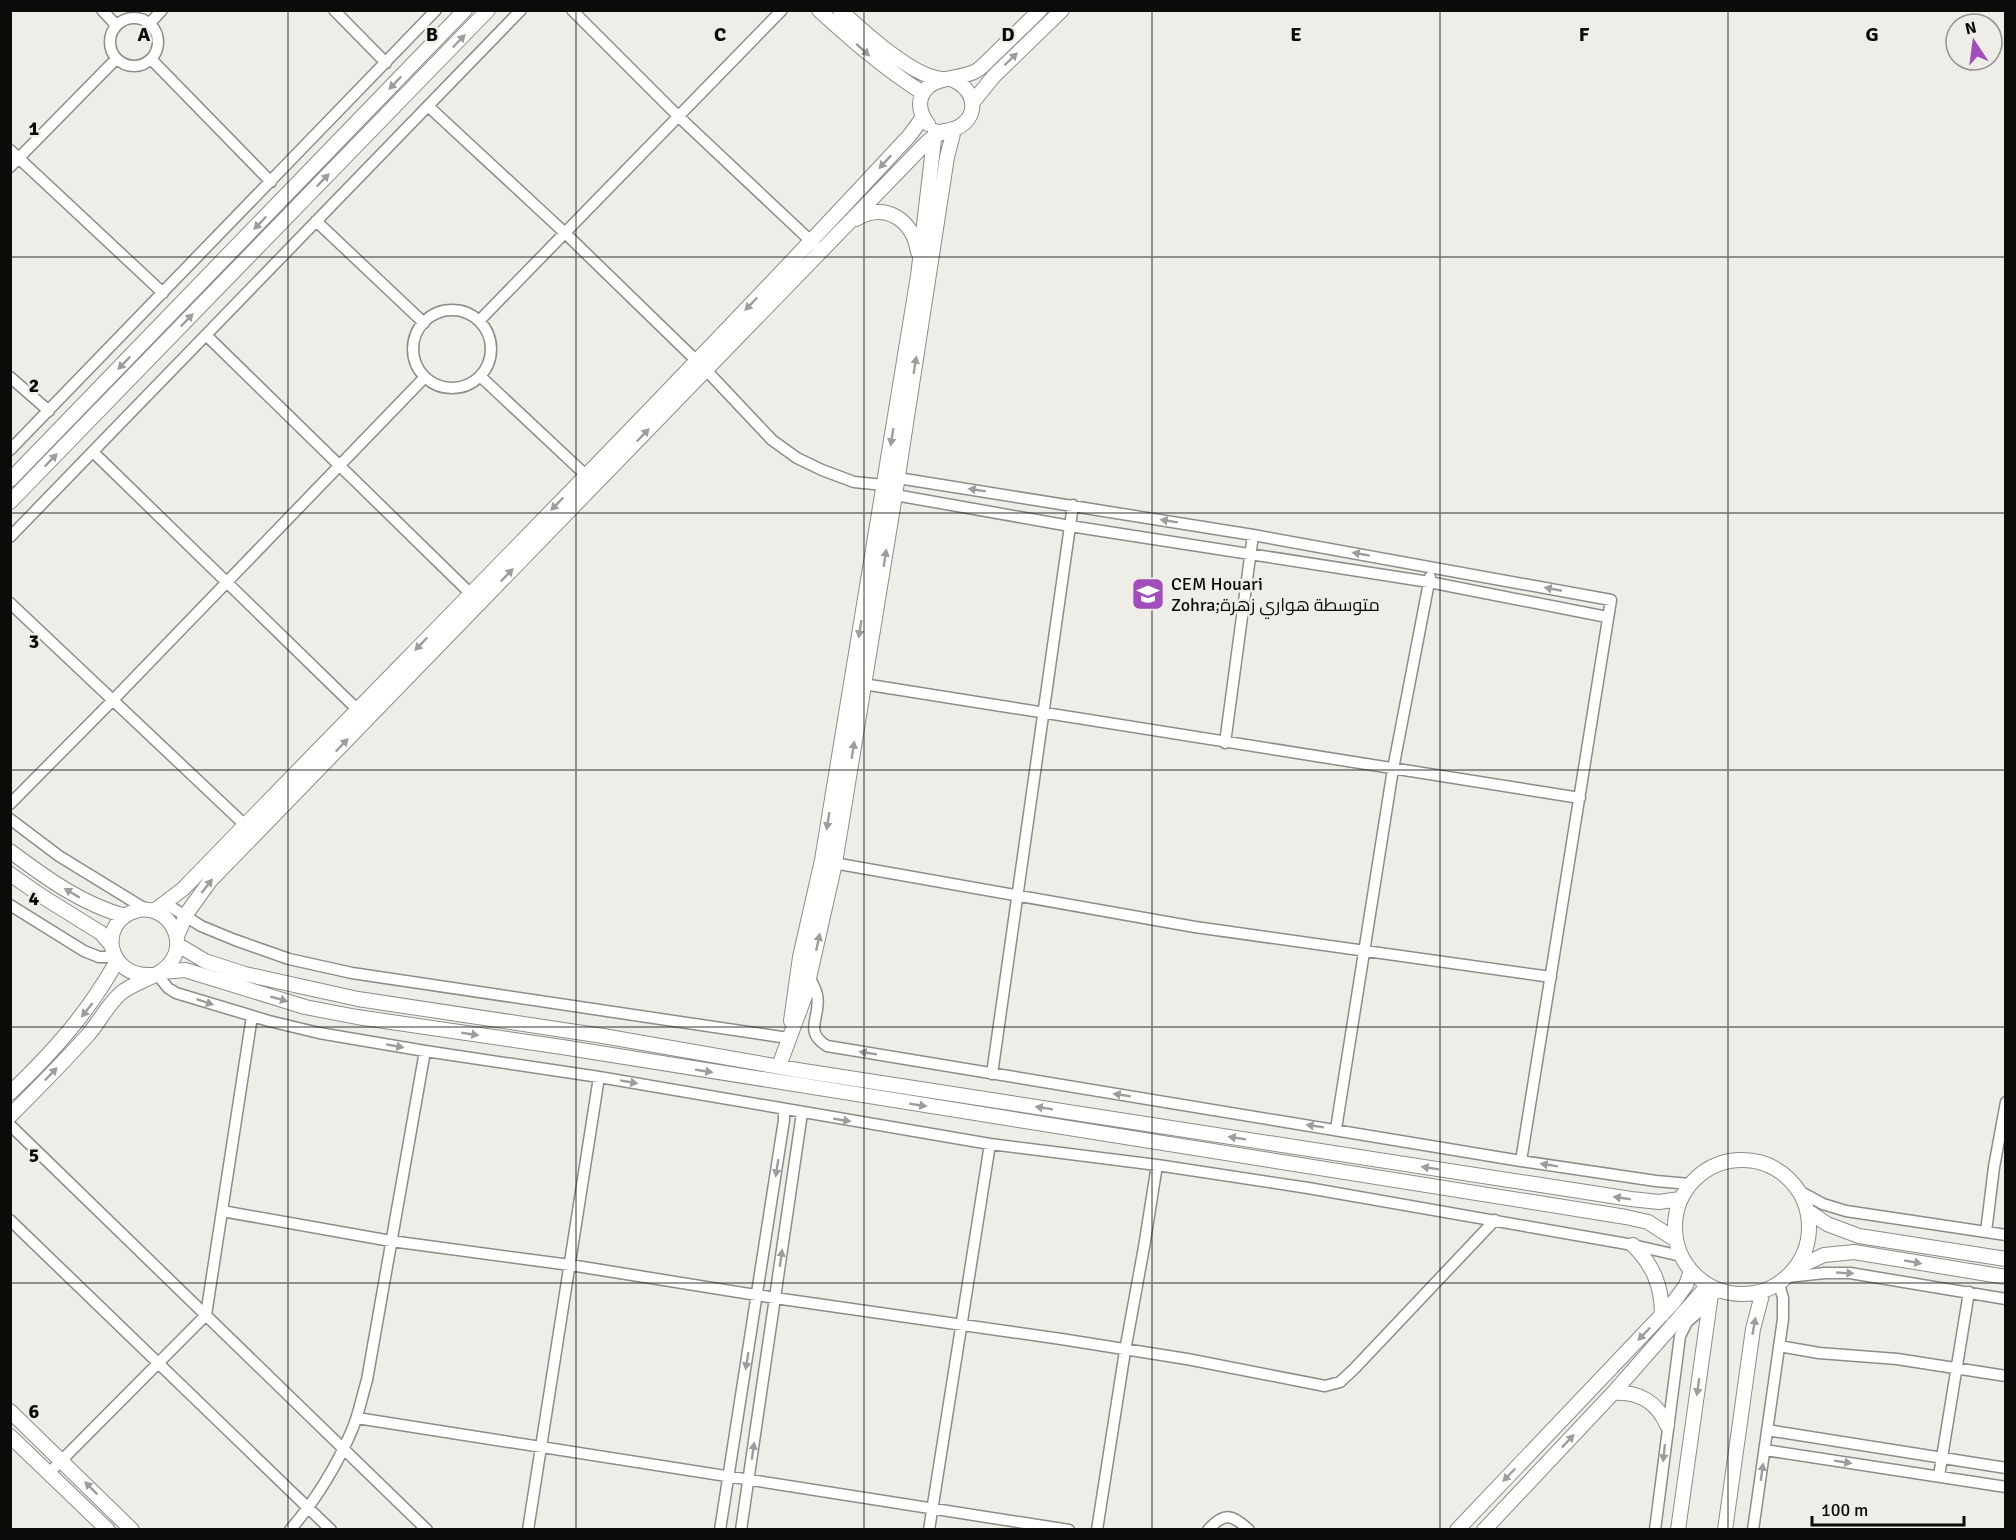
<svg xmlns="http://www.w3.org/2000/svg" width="2016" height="1540" font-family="Signika,Cairo,sans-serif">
<rect width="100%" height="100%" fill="#efede7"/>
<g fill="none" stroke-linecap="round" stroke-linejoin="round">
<g stroke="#8e8c86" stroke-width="13">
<path id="minor" d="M102,10L116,25
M334,10L386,63
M572,10L678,116L815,245
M110 42a24 24 0 1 1 48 0a24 24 0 1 1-48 0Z
M150,23L162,10
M151,59L271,182
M428,106L565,233L706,370L772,440L797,458L822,470L854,482L884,485
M10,150L163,293
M10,167L116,59
M316,221L424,323
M413 349a39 39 0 1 1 78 0a39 39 0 1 1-78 0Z
M479,321L782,10
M206,335L476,599
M480,376L591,480
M10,377L49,411
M10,450L436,10
M93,452L363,715
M891,481L898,478L1253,535L1611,600L1521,1161
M891,492L895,495L1070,526L1429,582L1607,617
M10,537L521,10
M10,603L245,825
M857,683L1580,798
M1225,743L1253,535
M10,804L113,700L425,377
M10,819L59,856L147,910
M828,862L1195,927L1551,977
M165,903L201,926L235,940L289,959L352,973L788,1038
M10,905L84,951L99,957H115
M156,973L168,988L176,993L269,1021L319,1033L425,1051L599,1077L990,1144L1157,1165L1308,1188L1633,1245L1681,1256
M810,978C812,983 816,989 817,995C822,1016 802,1031 827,1046L1521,1161L1656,1181L1690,1184
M992,1074L1073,505
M10,1125L427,1530
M1336,1129L1393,769L1430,577
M1801,1192L1823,1204L1846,1211L2006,1235
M222,1211L391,1241L570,1265L775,1298L1061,1339L1187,1359L1325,1386L1340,1382L1354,1369L1495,1220
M10,1220L331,1530
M1986,1232L1994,1167L2006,1102
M1787,1277L1825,1273H1850L2006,1299
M1779,1346L1819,1353L1897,1359L2006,1376
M357,1418L1069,1530
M1767,1430L2006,1468
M1765,1450L2006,1487
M49,1473L206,1315L252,1016
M1939,1476L1969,1292
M290,1530C315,1501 337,1465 352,1430C359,1414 362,1396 367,1380L425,1051
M528,1530L599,1077
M720,1530L784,1120V1110
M741,1530L802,1113
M929,1530L990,1144
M1097,1530L1125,1351L1144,1247L1157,1165
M1208,1530C1224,1512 1232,1514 1249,1530
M1655,1530L1680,1336L1687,1322L1710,1302
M1753,1530L1783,1319V1298L1779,1284"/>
</g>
<g stroke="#8e8c86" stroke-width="16">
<path id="tertiary" d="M819,10C853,41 885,69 923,93
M840,10C863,31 912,77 942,79
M972,103L994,76L1062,10
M928,124C919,113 916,98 928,87C939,76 962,79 976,71C983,67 990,58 997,52C1011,38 1026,24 1040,10
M945,131C979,127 982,90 950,79
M856,219C885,201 913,220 918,252
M10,480L465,10
M10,502L488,10
M10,851C46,878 82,904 125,916
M10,874L40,895L101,933L112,946
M154,911L183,889C426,638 673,391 910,135L923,117
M177,936L187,913L210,881L928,141L944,131
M178,945L205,961L245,974L358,999L603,1036L797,1070L1631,1199L1659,1202L1680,1199
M162,972L185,970L305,1007L357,1017L562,1047L1626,1217L1648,1222L1676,1240
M791,1021L800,957L822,860L918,276L935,131
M779,1066L805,996L835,863L895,495L947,157L954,130
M10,1093C53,1052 88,1013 117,961
M10,1116C36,1090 62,1064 87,1036C99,1023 107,1005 121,993C135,981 161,977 171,962C189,938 165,902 135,911C97,923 107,978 152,975
M1675 1227a67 67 0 1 1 134 0a67 67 0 1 1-134 0Z
M1808,1211L1827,1224L1859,1236L2006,1259
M1633,1245C1653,1265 1662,1286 1662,1315
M1798,1267L1824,1255L1854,1252L2006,1277
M1613,1393C1638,1391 1657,1402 1667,1425
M10,1411L132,1530
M10,1436L108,1530
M1457,1530L1673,1303L1686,1285L1691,1271
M1484,1530L1613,1393L1708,1285
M1678,1530L1712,1287
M1725,1530L1753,1329L1763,1291"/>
</g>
<use href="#minor" stroke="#fff" stroke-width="10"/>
<use href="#tertiary" stroke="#fff" stroke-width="14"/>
</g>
<defs><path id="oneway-solid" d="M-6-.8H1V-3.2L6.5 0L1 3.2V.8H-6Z" transform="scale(1.5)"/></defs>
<g fill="#9e9d9d">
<use href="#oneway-solid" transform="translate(459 41) rotate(-46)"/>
<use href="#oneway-solid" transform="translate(863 50) rotate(42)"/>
<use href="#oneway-solid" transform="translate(1011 59) rotate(-44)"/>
<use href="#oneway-solid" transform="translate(395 83) rotate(134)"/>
<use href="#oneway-solid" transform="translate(885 162) rotate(133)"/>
<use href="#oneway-solid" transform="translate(323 180) rotate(-46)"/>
<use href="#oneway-solid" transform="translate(260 223) rotate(134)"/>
<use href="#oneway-solid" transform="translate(751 304) rotate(134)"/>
<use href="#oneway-solid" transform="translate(187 320) rotate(-46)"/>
<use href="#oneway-solid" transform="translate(124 363) rotate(134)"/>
<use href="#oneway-solid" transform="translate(915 365) rotate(-81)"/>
<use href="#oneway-solid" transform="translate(643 435) rotate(-46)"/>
<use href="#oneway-solid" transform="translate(892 437) rotate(99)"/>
<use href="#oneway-solid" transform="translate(51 460) rotate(-46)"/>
<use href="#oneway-solid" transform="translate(977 490) rotate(-171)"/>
<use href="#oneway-solid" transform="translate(557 504) rotate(134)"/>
<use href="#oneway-solid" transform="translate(1169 521) rotate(-171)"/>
<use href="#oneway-solid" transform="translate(1361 554) rotate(-170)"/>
<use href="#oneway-solid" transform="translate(885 558) rotate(-81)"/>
<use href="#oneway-solid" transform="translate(507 575) rotate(-46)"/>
<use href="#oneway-solid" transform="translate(1553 589) rotate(-169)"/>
<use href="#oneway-solid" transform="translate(860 629) rotate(99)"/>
<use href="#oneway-solid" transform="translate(421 644) rotate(134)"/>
<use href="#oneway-solid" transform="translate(342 745) rotate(-46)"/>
<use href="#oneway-solid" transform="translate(853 750) rotate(-81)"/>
<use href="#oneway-solid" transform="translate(828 821) rotate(99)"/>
<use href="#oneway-solid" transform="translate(207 886) rotate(-52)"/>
<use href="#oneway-solid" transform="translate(72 893) rotate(-149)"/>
<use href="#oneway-solid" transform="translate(818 942) rotate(-78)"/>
<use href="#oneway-solid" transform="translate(279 999) rotate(16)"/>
<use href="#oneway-solid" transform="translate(205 1002) rotate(18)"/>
<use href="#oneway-solid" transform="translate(87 1010) rotate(128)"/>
<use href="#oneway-solid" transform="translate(470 1034) rotate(9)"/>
<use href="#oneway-solid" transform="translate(395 1046) rotate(10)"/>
<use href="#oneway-solid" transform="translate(868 1053) rotate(-171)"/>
<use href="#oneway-solid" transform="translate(704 1071) rotate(9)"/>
<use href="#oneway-solid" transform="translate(51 1074) rotate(-46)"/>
<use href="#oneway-solid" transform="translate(629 1082) rotate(10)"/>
<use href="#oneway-solid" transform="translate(1122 1095) rotate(-171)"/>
<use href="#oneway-solid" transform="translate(918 1105) rotate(9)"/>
<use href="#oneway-solid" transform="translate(1044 1108) rotate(-171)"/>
<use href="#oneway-solid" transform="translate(842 1120) rotate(9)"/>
<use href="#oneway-solid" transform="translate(1315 1126) rotate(-171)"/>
<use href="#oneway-solid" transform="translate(1237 1138) rotate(-171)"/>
<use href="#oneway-solid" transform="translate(1549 1165) rotate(-171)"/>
<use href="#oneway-solid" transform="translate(777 1168) rotate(99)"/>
<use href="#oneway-solid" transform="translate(1430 1168) rotate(-171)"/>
<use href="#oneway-solid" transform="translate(1622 1198) rotate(-171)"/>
<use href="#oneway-solid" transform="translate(781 1258) rotate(-82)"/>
<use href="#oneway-solid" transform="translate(1913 1262) rotate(10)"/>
<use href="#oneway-solid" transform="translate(1845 1273) rotate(3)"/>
<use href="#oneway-solid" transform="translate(1754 1326) rotate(-80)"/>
<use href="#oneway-solid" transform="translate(1644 1334) rotate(134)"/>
<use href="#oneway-solid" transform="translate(747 1361) rotate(99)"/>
<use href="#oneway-solid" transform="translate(1698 1387) rotate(98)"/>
<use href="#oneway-solid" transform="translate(1568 1441) rotate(-47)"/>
<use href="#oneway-solid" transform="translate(753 1451) rotate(-82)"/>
<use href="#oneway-solid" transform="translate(1664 1453) rotate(96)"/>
<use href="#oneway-solid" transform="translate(1843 1462) rotate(9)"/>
<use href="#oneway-solid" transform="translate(1762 1472) rotate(-82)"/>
<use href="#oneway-solid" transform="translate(1509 1475) rotate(134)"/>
<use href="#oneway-solid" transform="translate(91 1488) rotate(-135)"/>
</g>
<path fill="none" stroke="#0c0b09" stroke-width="1.5" stroke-opacity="0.55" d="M288,10V1530M576,10V1530M864,10V1530M1152,10V1530M1440,10V1530M1728,10V1530M10,257H2006M10,513H2006M10,770H2006M10,1027H2006M10,1283H2006"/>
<defs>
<g id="school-square" transform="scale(1.725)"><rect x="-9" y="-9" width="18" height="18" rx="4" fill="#a14dbb" stroke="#efede7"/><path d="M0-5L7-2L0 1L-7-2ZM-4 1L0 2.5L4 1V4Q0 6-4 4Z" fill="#fff"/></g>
</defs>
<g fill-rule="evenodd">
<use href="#school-square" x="1148" y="594"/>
</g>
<g text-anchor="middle" stroke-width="5" stroke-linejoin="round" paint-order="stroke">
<g font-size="18" fill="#0c0b09" stroke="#efede7" text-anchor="start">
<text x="1171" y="590">CEM Houari<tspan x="1171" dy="21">Zohra;متوسطة هواري زهرة</tspan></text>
</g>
</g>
<g font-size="20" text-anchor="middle" font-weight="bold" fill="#0c0b09" stroke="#efede7" stroke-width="5" stroke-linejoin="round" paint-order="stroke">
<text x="144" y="41">A</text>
<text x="432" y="41">B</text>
<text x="720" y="41">C</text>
<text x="1008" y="41">D</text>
<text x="1296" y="41">E</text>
<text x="1584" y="41">F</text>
<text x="1872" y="41">G</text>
<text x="34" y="135">1</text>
<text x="34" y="392">2</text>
<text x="34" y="648">3</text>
<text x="34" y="905">4</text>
<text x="34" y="1162">5</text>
<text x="34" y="1418">6</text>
</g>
<rect width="2016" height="1540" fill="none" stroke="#0c0b09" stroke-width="24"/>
<g transform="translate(1974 42) rotate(347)"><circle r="28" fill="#efede7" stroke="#94938e" stroke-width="1.5"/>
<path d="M0-4.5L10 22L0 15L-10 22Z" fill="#a14dbb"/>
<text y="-9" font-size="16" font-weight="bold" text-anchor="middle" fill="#0c0b09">N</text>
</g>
<path d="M1812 1516v9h152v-9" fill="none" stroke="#0c0b09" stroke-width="3"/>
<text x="1821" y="1516" font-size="18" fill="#0c0b09" stroke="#efede7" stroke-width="4.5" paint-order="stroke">100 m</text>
</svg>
